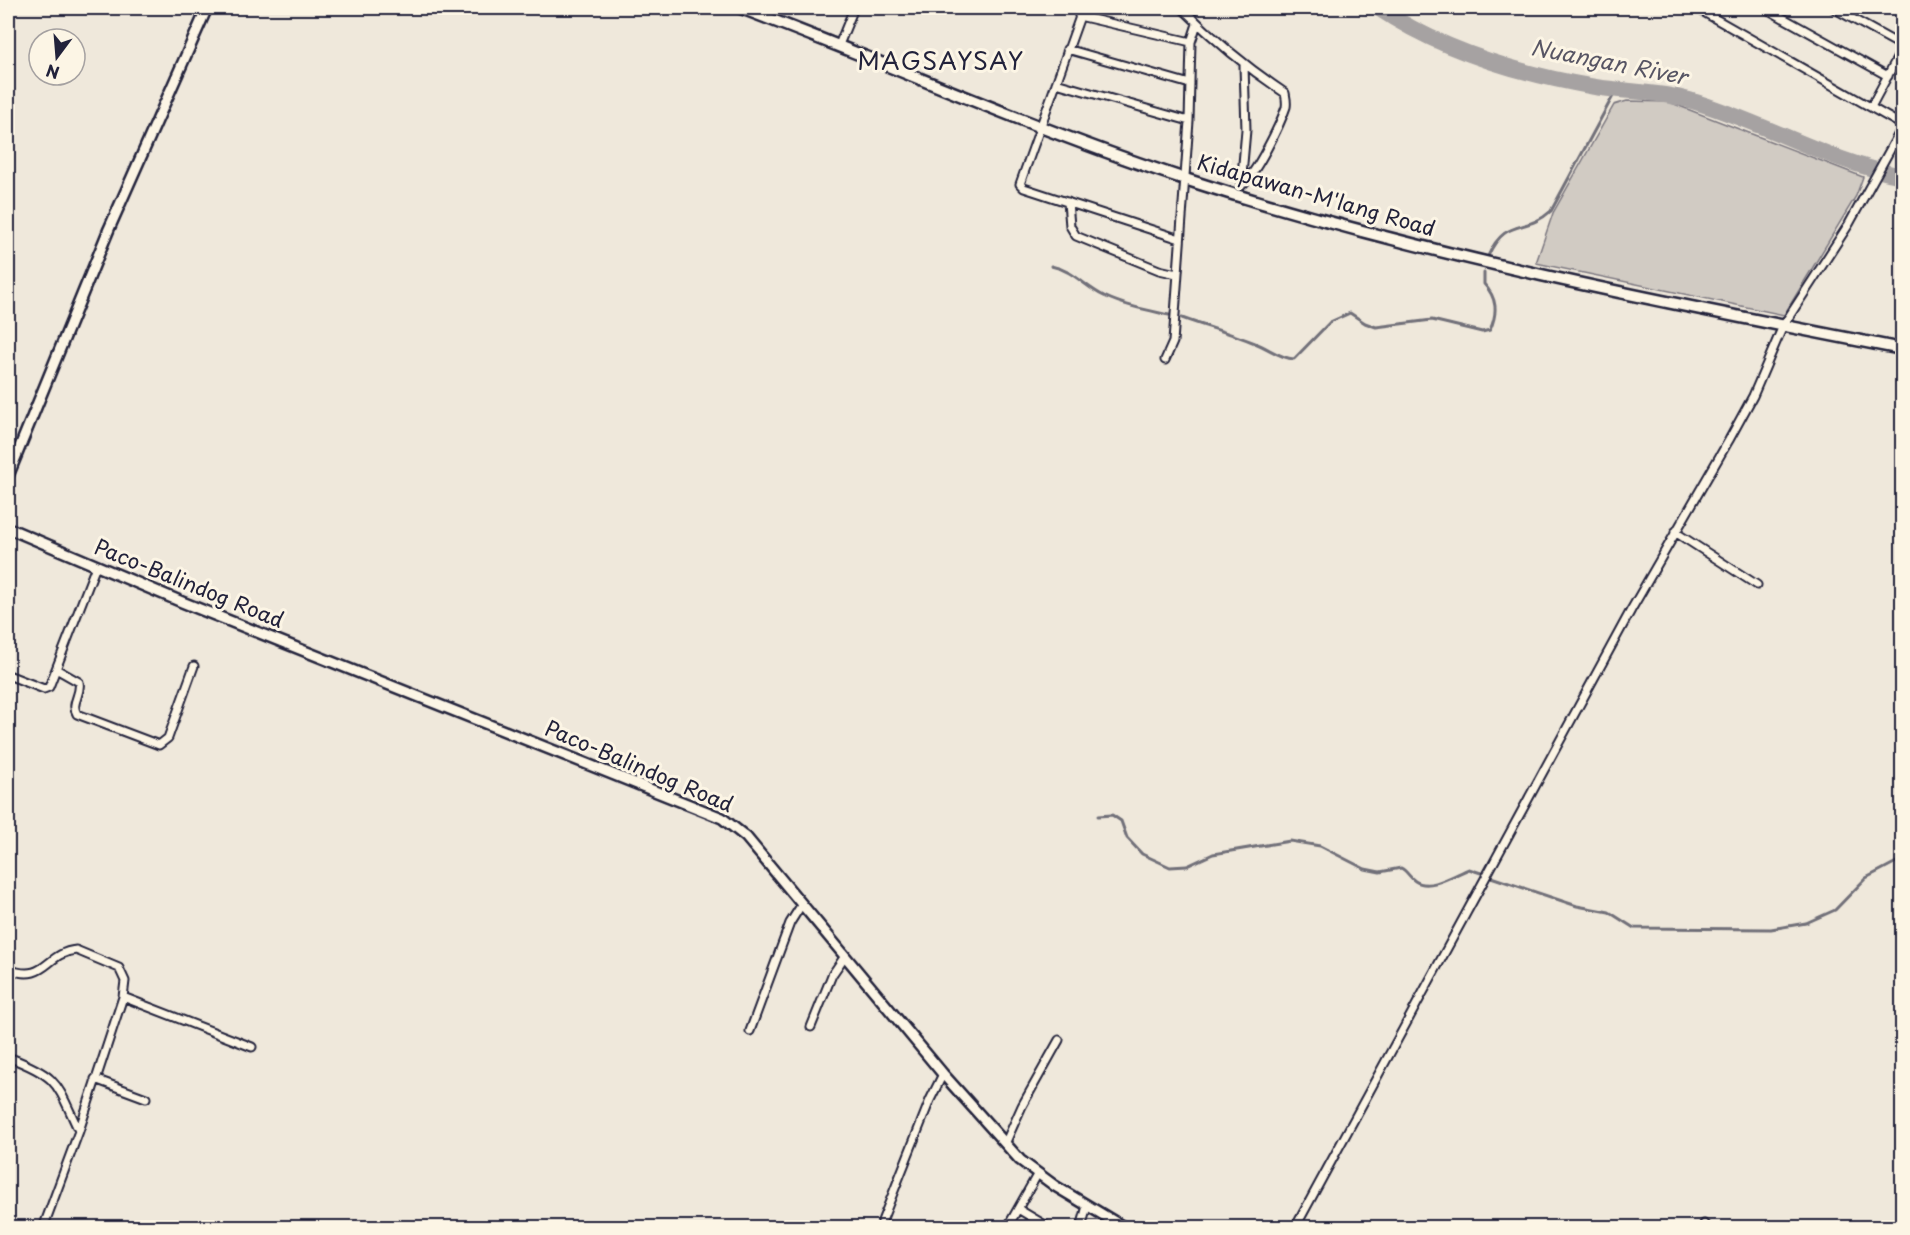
<svg xmlns="http://www.w3.org/2000/svg" width="1910" height="1235" font-family="'Playpen Sans',sans-serif">
<rect width="100%" height="100%" fill="#efe8db"/>
<filter id="ink" filterUnits="userSpaceOnUse"><feTurbulence type="fractalNoise" baseFrequency=".0167" numOctaves="2"/><feDisplacementMap in="SourceGraphic" scale="12" xChannelSelector="R" yChannelSelector="G"/><feConvolveMatrix kernelMatrix="1 2 1 2 8 2 1 2 1" color-interpolation-filters="sRGB"/></filter>
<g filter="url(#ink)">
<path fill="#d1cbc3" stroke="#7a767f" stroke-width="1.5" d="M1627,101L1669,102L1863,177L1856,196L1784,315L1536,263L1553,213L1614,105Z"/>
<g fill="none" stroke-linecap="round" stroke-linejoin="round">
<path stroke="#716f79" stroke-width="3" d="M1488,256C1506,216 1525,235 1551,211L1613,96L1621,91
M1051,266C1073,270 1085,287 1104,296C1125,306 1147,310 1169,315
M1182,318C1206,327 1231,333 1255,343C1269,348 1279,358 1294,359L1330,322L1350,313L1365,323L1376,327L1432,320L1482,332L1490,330C1498,312 1497,298 1484,284V273
M1098,816L1112,815L1121,821L1127,838L1142,854L1170,867L1187,866L1213,854L1290,841L1320,846L1365,869L1380,872L1401,868C1407,871 1409,877 1415,881C1430,891 1454,875 1469,869L1484,874
M1491,877L1577,906L1609,912L1634,928L1771,929L1806,923L1835,910L1866,878L1902,859"/>
<path stroke="#a6a2a2" stroke-width="16" d="M1378,8C1441,50 1520,74 1595,87C1627,92 1658,91 1689,100C1762,121 1828,162 1902,176"/>
<g stroke="#22223b" stroke-width="11">
<path id="minor" d="M1083,8L1020,184L1024,188L1180,239
M1182,8C1214,40 1246,67 1285,93C1286,98 1287,102 1286,107C1280,125 1256,174 1242,185
M1701,8L1700,10L1902,125
M1765,8L1888,76
M1833,8L1902,46
M1900,8L1902,9
M1079,16L1191,42
M839,45L854,8
M1067,49L1190,84
M1056,83L1189,121
M1871,107L1902,49
M1241,186L1246,130L1244,66
M1068,202L1070,226L1076,236L1159,270L1177,274
M1165,360L1173,342L1189,121L1191,42L1197,24
M1675,532L1757,585
M56,669L79,682C82,694 70,703 77,714L159,745L168,738L194,666
M8,675L44,689L49,687L96,566
M8,969C46,984 45,953 76,950L119,968L125,981L123,997L79,1131L43,1228
M123,997L252,1047
M811,1027L832,975L845,956
M750,1031L790,923L802,904
M8,1057C60,1077 56,1083 79,1131
M95,1079L146,1098
M1005,1144L1022,1106L1059,1040
M1018,1209L1050,1228
M882,1221L930,1100L943,1074
M1704,1224L1707,1228
M1007,1228L1037,1175
M1081,1228L1087,1206
M1295,1228L1631,610L1729,440L1753,396L1783,326L1849,224L1902,128"/>
</g>
<g stroke="#22223b" stroke-width="14">
<path id="tertiary" d="M8,476L109,229L207,8
M8,528L182,602L722,818L746,837L943,1074L1020,1160L1055,1186L1125,1228"/>
</g>
<g stroke="#22223b" stroke-width="15">
<path id="primary" d="M741,8C888,63 1035,130 1185,179C1419,255 1661,302 1902,349"/>
</g>
<use href="#minor" stroke="#fcf5e5" stroke-width="7"/>
<use href="#tertiary" stroke="#fcf5e5" stroke-width="9"/>
<use href="#primary" stroke="#fcf5e5" stroke-width="10"/>
</g>
</g>
<g text-anchor="middle" stroke-width="6" stroke-linejoin="round" paint-order="stroke">
<g font-size="21" fill="#22223b" stroke="#fcf5e5">
<text transform="translate(1316 196) rotate(16)" y="7">Kidapawan-M'lang Road</text>
<text transform="translate(189 584) rotate(22)" y="7">Paco-Balindog Road</text>
<text transform="translate(639 767) rotate(23)" y="7">Paco-Balindog Road</text>
</g>
<g font-size="22" font-style="italic" fill="#575564" stroke="#fcf5e5">
<text transform="translate(1609 62) rotate(11)" y="8">Nuangan River</text>
</g>
<g font-size="24" letter-spacing="1.5" fill="#22223b" stroke="#fcf5e5">
<text x="941" y="70">MAGSAYSAY</text>
</g>
</g>
<rect width="1910" height="1235" fill="none" stroke="#fcf5e5" stroke-width="30"/>
<rect x="15" y="15" width="1880" height="1205" fill="none" stroke="#22223b" stroke-width="2" filter="url(#ink)"/>
<g transform="translate(57 57) rotate(196)"><circle r="28" fill="#fcf5e5" stroke="#a5a1a1" stroke-width="1.5"/>
<path d="M0-4.5L10 22L0 15L-10 22Z" fill="#22223b"/>
<text y="-9" font-size="16" font-weight="bold" text-anchor="middle" fill="#22223b">N</text>
</g>
</svg>
